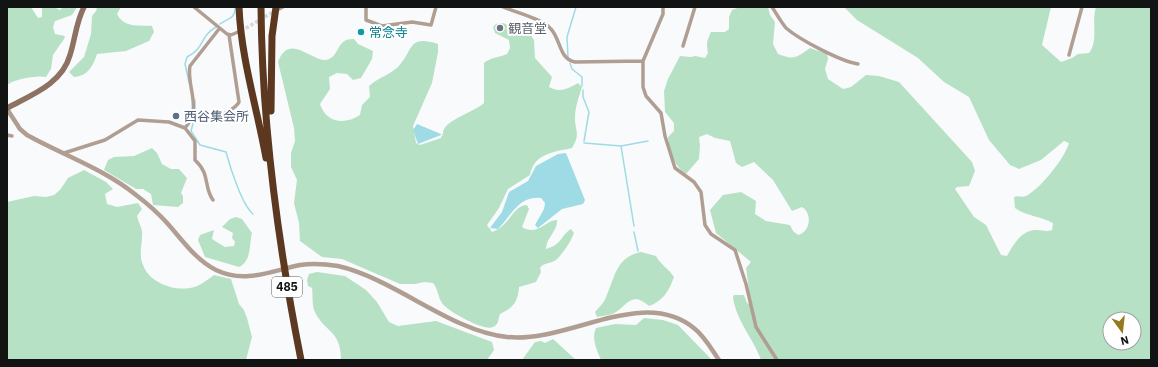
<svg xmlns="http://www.w3.org/2000/svg" width="1158" height="367" font-family="'IBM Plex Sans','Noto Sans JP',sans-serif">
<rect width="100%" height="100%" fill="#f9fafc"/>
<path fill="#b7e1c4" fill-rule="evenodd" d="M7,7H31L38,18L42,17V7H54L60,10L63,7H77L72,15L55,21L53,27L55,34L65,36L64,39L53,55L51,69L46,77C37,75 14,79 7,85Z
M97,7H121L117,14C124,28 138,25 152,26L154,32L149,41L126,51L97,54C93,66 88,76 74,77L69,72L84,57L91,34L92,16L96,11Z
M740,7H768L770,15L775,22L773,44L778,54C794,60 796,58 810,48L827,54L828,59L825,69L828,79L843,89L851,87L866,75L879,76L899,82L972,162L975,171L969,186L957,187L955,189L974,217L986,225L1001,255L1007,256C1013,245 1022,229 1037,230C1043,230 1046,232 1052,230L1053,223C1040,216 1027,216 1015,208L1014,197C1019,195 1021,198 1026,196C1040,189 1065,158 1069,143L1064,141L1041,160L1019,169L1010,165L989,140L969,97L944,82L918,58L857,20L844,7H1051L1042,45L1061,62L1072,58L1078,54L1089,53C1099,40 1091,22 1096,7H1151V360H761C754,339 736,321 733,297L734,295H744L747,303L751,305L746,268L751,262L716,233L710,210L723,195L741,192L756,201L755,214L766,221L790,225L793,231L798,235C810,232 813,214 802,207L792,211L773,180L754,162L742,167L736,163L730,141L715,138L707,134L699,137L700,145L699,159L686,174C674,166 669,151 668,137L674,131V123L665,112L664,91L668,79L680,56L691,57L695,56L705,58L708,53C706,43 707,41 711,32H725L729,29V17L732,10ZM1110,319H1134V343H1110Z
M503,23L530,34L534,40L535,58L552,77L549,87C560,93 567,89 578,83L582,87C579,97 575,107 575,118C575,132 581,133 572,148C555,152 534,153 530,175L508,189L499,208L487,225L492,232C510,226 513,205 527,205L529,209L522,227C537,237 547,219 557,220C558,231 546,238 546,249C563,244 560,236 571,229L574,233C571,241 563,254 556,260C551,264 544,262 540,268L541,272L536,282L519,287C518,302 513,308 500,314C498,319 499,325 493,327C485,332 447,311 442,303C438,297 438,289 433,283L424,282L415,284H400L342,259L322,257L300,241L299,223L294,203L297,180L291,167V153L295,141L294,128L278,62C289,32 312,62 326,60C341,57 335,38 354,39L358,44L373,51L372,59L361,78L353,80L347,74L337,73L329,77L330,89L320,104C326,123 345,125 360,115L362,105L370,97L369,86C378,78 389,75 398,67C413,52 407,34 438,44V52L432,83L413,126L416,143L420,145L441,138C443,135 443,131 444,129C451,118 474,112 484,103V63C491,57 498,58 507,54L510,48L509,40L495,33L493,27L496,24Z
M152,148L157,153L162,164L171,169H179L187,178L181,193L183,196V203L178,207L153,205L151,194L143,189H136L104,170L108,160L114,157L134,156Z
M84,170L106,182L113,189L105,194L107,204L117,207L138,203L142,209L137,216C138,221 141,226 142,231C143,243 138,253 143,265C149,282 172,291 190,288C199,287 207,280 214,275L231,279L239,304L244,310L247,318L252,337L246,360H7V202L34,196L46,197L54,195L60,190L68,178Z
M236,217L242,219L252,233C249,244 252,261 239,267L205,257L198,240L200,235L214,230L212,239L225,247L234,246L235,242L232,238L233,233L222,227L230,219Z
M641,252L656,256C661,265 669,269 674,277C669,291 663,301 649,306C632,292 629,303 616,312C612,315 602,316 597,317L595,312C599,307 604,303 606,297C615,277 616,257 641,252Z
M317,272L345,276L366,290L377,302L389,322L398,326L436,321L492,342L494,350L487,360H341C341,329 324,333 314,310C312,304 313,295 312,288L308,286L307,280L309,274Z
M644,318L663,320L678,325L712,360H601C597,350 591,339 596,328L615,324L636,325Z
M553,339L576,360H522L535,342L541,341L545,343Z"/>
<path fill="#9edbe4" d="M417,124L441,134V135L418,144L413,130Z
M566,153L585,200L583,204L562,209L538,228L535,225L544,209L545,203L541,198C519,195 511,216 498,229L490,228L502,212L509,192L528,181L536,166L558,154Z"/>
<g fill="none" stroke-linecap="round" stroke-linejoin="round">
<path stroke="#9edbe4" stroke-width="1.5" d="M220,24C228,18 236,19 235,7
M568,57L567,37L576,7
M570,63L572,69L582,77V86
M189,82L185,64L187,57C206,47 199,37 216,27
M583,90V97L589,112L584,141
M195,100V116L191,131L200,145L226,152C230,167 242,205 253,214
M584,143L621,146L634,226
M621,146L648,141
M634,232L638,251"/>
<path stroke="#d6d7d9" stroke-width="3.5" stroke-dasharray="3.5 2" stroke-linecap="butt" d="M241,31L275,11"/>
<path stroke="#b19e92" stroke-width="3.5" d="M194,7L227,34L231,35L238,32
M366,7V20L382,26L412,22L431,25L436,7
M503,7C515,12 543,19 551,29C561,40 559,59 575,62L643,61
M663,7V14L643,61V87L646,96L661,113L665,136L675,168L694,182L701,192L705,225L711,234L735,250L746,284L756,327L777,360
M772,7C776,13 781,22 786,28C800,40 840,61 858,64
M279,9L283,7
M683,46L695,7
M1069,55L1082,7
M219,117C225,112 236,109 239,102L229,35
M185,128L195,141V160C211,175 203,186 213,200
M7,135L12,136
M64,153L105,140L138,120L169,122L185,128C203,108 186,86 190,66L219,29"/>
<path stroke="#b19e92" stroke-width="4.5" d="M7,109L20,129L27,135C63,155 104,169 136,195C148,204 159,214 168,224C183,241 196,260 216,270C245,284 271,271 300,265C312,263 326,264 338,266C395,279 450,331 507,337C568,344 643,285 695,329C705,337 712,350 719,360"/>
<path stroke="#8d7161" stroke-width="5.5" d="M7,108C31,95 62,84 70,55C75,40 76,22 84,7"/>
<path stroke="#5c3821" stroke-width="7" d="M239,7C241,58 257,108 266,158
M261,7C262,125 278,244 301,360
M271,111L272,36L276,7"/>
</g>
<circle fill="#6b7280" stroke="#fff" stroke-width="1.5" cx="500" cy="28" r="4"/>
<circle fill="#0f9aa8" stroke="#fff" stroke-width="1.5" cx="361" cy="32" r="4"/>
<circle fill="#5c6f8a" stroke="#fff" stroke-width="1.5" cx="176" cy="116" r="4"/>
<g text-anchor="middle" stroke-width="4" stroke-linejoin="round" paint-order="stroke">
<rect fill="#fff" stroke="#595a5a" stroke-width="1" x="272" y="277" width="30" height="20" rx="3"/>
<g font-size="12" font-weight="bold" fill="#121313">
<text x="287" y="291">485</text>
</g>
<g font-size="13" fill="#5b616d" stroke="#fff" text-anchor="start">
<text x="508" y="33">観音堂</text>
</g>
<g font-size="13" fill="#0d838f" stroke="#fff" text-anchor="start">
<text x="369" y="37">常念寺</text>
</g>
<g font-size="13" fill="#4e5e75" stroke="#fff" text-anchor="start">
<text x="184" y="121">西谷集会所</text>
</g>
</g>
<rect width="1158" height="367" fill="none" stroke="#121313" stroke-width="16"/>
<g transform="translate(1122 331) rotate(165)"><circle r="19" fill="#ffffff" stroke="#a0a1a1"/>
<path d="M0-3L7 15L0 10L-7 15Z" fill="#957920"/>
<text y="-6" font-size="11" font-weight="bold" text-anchor="middle" fill="#121313">N</text>
</g>
</svg>
